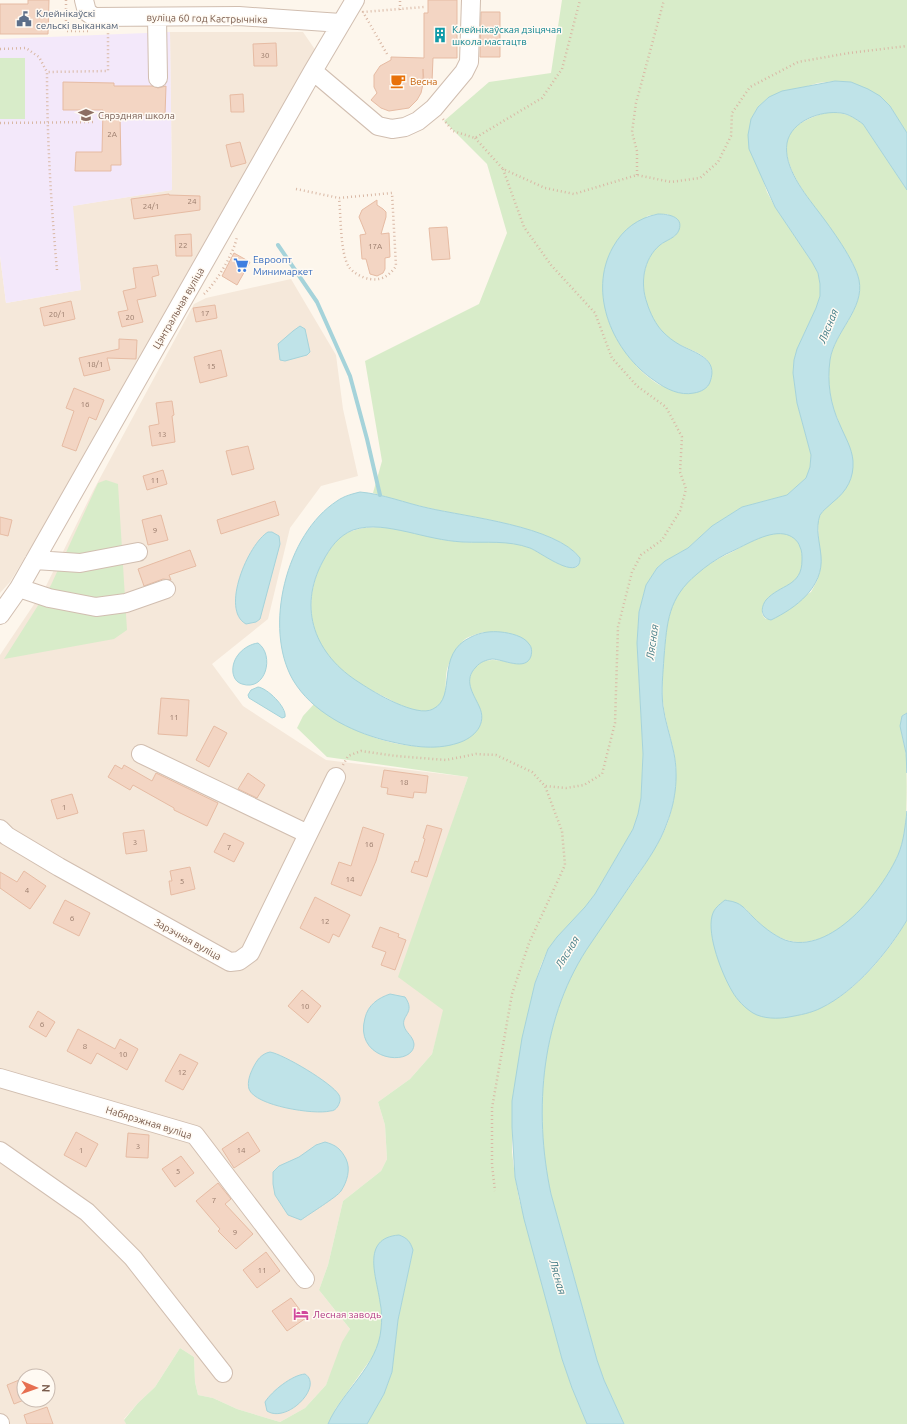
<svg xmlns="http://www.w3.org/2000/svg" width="907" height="1424" font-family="Ubuntu,sans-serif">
<rect width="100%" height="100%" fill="#fdf6ec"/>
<path fill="#f5e8da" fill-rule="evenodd" d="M170,32H303L316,51L60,499L10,582L0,593V256L6,303L81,290L72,206L172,190Z
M291,279L336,355L343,409L358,476L321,486L290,528L268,619L212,664L243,706L326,760L468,777L453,821L444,1010L432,1054L410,1079L378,1102L385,1125L387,1159L381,1171L343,1201L328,1265L319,1290L350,1329L326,1385L305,1408L280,1422L237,1409L213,1398L198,1395L195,1382L194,1357L180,1348L155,1387L138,1403L124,1419L126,1424H0V655L45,588L93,491L194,304L206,298ZM24,1376H48V1400H24Z"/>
<path fill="#f3e8fa" d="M170,32L172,190L73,206L81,290L6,303L0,256V39Z"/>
<path fill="#d8ecc9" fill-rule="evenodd" d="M562,0H907V133L890,106L851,82L835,81L818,83L769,97L758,107L751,119L762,177L767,192L775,207L812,262L818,273L820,284V296L816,308L802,338L794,360L793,373L797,403L811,455L810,467L806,478L787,495L742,507L712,526L688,548L665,561L657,568L646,585L639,612L637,643L643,754L641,798L638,814L633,829L595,894L585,907L557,937L548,949L541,965L535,983L512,1101V1152L515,1177L519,1199L562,1359L572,1388L587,1424H367L384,1394L392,1372L398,1320L413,1250L380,1301L382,1316L381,1331L379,1343L373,1356L336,1408L328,1424H126L124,1420L138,1403L155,1387L180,1348L194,1357L195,1382L198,1395L213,1398L237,1409L280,1422L305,1408L326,1385L342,1342L350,1329L319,1290L328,1265L343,1201L381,1171L387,1159L385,1125L378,1102L410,1079L432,1054L443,1010L398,977L468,777L327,757L297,728L303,716L314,704C350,733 397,751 443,746L479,707C476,701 471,695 470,687C468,682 470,677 472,672C480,655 500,660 514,664L484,632C477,634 469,636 464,640C460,644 450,661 448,666C442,683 453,706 428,711C414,714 397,703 385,697C370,690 355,681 341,670C308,642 303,598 323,561C330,549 338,535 352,531C388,519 425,540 462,542C484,543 506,539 528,547C542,552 563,571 577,567L580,558C556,526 467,517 429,508C410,504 391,498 373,493L382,461L365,361L479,304L507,233L487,164L444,121L489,82L551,73ZM658,214H668L675,236C667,240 658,245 653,252C634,279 646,321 671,340C682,348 700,350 708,361C715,372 712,383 703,390C690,389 675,389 662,386C659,385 655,382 652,380C630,364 617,341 607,317L647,216Z
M0,58H25V119H0Z
M828,112C843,113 850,114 863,124L907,190V713L902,716C899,732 904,740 906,755C907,780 907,806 905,831C899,873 848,941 802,942C778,943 759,924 744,907L800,1015C806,1013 814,1011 820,1008C855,993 889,952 907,920V1424H624L604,1380L597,1360L551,1194C533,1111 541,1016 590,944C605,921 622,898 638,875C649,858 661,841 668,822C674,804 677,784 676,765C674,746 667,728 664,709C661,691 663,674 664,656C666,636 666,615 676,596C688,575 713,561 734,551C749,543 771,528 788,534C795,537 800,543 801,550C804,561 802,575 793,583C782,592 769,593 763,608C761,613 762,615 766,619L811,592L817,581L820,570L818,522L821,513L829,505C832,485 834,465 837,445C838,439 840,430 839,424C839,419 835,415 834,410C829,394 827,376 830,359C835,332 864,310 859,281C853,240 766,171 791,132C799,121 815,116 828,112Z
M106,480L118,484L127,630L114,639L4,659L51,585L98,483Z"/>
<path fill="#bfe3e8" stroke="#a5d3da" d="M835,81L851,82L868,89L880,96L890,106L907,133V190L863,124C856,119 849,114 841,113C821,110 791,121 787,143C783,167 805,194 818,211C831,228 855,261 859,280C865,309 834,332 830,360C827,382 830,404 840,425C845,437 852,448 853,461C854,478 847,491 833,502C829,506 823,510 820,515C815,529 820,543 821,556C824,587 796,608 771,620C761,618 760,608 766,600C780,584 802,587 802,560C802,555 802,551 800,547C798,540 791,535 784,534C766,531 743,547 726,554C715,560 706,566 697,574C668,598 667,622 664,657C663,674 661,690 663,706C665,721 670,735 673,749C679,773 676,800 667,823C660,843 648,860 636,877C621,899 606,921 591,943C541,1015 533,1110 551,1194L597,1360L604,1380L624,1424H587L572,1388L562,1359L524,1219L515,1177L512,1127V1101L522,1038L535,983L548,949L557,937L585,907L595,894L633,829L638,814L641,798L643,754L637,643L639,612L646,585L657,568L665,561L688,548L712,526L742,507L787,495L806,478L810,467L811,455L797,403L793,373L794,360L797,349L816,308L820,296V284L818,273L812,262L775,207L749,149L748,135L751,119L758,107L769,97L782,91Z
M658,214C667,214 684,216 679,230C676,238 666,240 660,245C643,259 640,284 647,303C650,313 656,325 663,332C668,337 673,341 680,345C695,353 719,358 710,382C708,388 701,392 694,393C680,396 666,389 655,381C613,353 587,293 613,247C623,229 638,218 658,214Z
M300,326L305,329L310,352L307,355L285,361L280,360L278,344L293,331Z
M360,492C383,494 405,503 428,508C467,517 556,526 580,558C580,560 580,562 579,564C572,577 540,552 530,548C508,540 486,543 463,542C444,541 425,536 408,532C389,528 371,524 353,530C338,536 330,548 323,561C297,609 315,655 360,683C375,693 417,718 433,709C458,697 434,654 471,637C481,632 491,631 501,632C510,633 524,636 529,644C532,647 532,652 531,656C526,672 503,659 492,659C486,660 480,662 476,667C463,680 473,693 479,706C488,724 474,738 458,743C434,751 408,746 384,740C350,731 312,712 293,680C263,628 286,534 337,501C344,496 352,494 360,492Z
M268,532H272L279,536L280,544L260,619L256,622L246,624C220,610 248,544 268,532Z
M258,643C275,655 266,692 242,684C236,682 234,678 233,673C231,658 244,645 258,643Z
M258,687C267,688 287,707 285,717L282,718L249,698L248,695L251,690Z
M907,713V773L906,753L900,726L902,716Z
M907,811V920C888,952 856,991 821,1008C811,1013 800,1015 789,1017C778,1019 763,1019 753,1013C745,1008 737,1000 732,991C722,974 707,936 712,916C714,908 719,905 725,900C728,901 732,901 734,902C742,904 747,911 753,917C762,926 773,935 785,940C831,956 882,891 898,855C904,841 905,826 907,811Z
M390,994L405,997C416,1013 401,1015 404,1026C406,1033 413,1036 414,1044C414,1068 353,1061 365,1018C368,1005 378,998 390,994Z
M270,1052C283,1054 332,1083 339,1095C341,1099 340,1102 338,1106C336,1109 334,1111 330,1111C315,1115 255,1106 249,1089C247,1082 250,1074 253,1068C257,1060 261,1054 270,1052Z
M325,1142C336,1145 341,1149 346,1159C351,1169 347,1182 341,1191C337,1197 309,1214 301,1220L288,1215L275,1195L273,1184V1172L279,1166L299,1157L316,1145Z
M399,1235C407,1238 410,1241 413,1250L398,1320L392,1372L384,1394L367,1424H328C342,1391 378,1366 381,1329C382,1320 382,1311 380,1302C377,1278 360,1238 399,1235Z
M305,1374C324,1386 287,1424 267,1411L265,1402C272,1391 292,1375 305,1374Z"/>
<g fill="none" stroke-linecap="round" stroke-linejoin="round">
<path stroke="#a5d3da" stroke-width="4" d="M278,245L317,302L350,376L367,439L380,495"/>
</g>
<path fill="#f3d5c3" stroke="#e6bba3" d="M28,0H49L48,34H0V4H28Z
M428,0H457V58H433L432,82L424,81L423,69V84L421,93L417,100L409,108L389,111L381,108L371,100L377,93L374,87V75L380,66L391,60V57L424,58V13H428Z
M481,12H500V57H480Z
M276,43L277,66H254L253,44Z
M63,82L114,83V86H152L158,88L166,86L165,115H120L121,165H111V171H75L76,152H102L103,110H63Z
M243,94L244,112H231L230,95Z
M240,142L246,163L231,167L226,145Z
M169,194V195L200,196V210L134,219L131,199Z
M377,200V205L383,209L386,212V217L381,234L389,233L390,257L385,258V269L383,273L377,276L370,274L366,259H362L360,235L366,234L359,217L362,210Z
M447,227L450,259L432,260L429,228Z
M191,234L192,256H176L175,235Z
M234,253L250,262L237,285L222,276Z
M157,265L159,275L152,277L156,296L137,300L143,322L122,327L118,312L128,310L123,291L136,288L133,268Z
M71,301L75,319L44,326L40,308Z
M215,305L217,318L196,322L193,308Z
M119,339L137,340L136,359L107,358L110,370L84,376L79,358L119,349Z
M221,350L227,376L200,383L194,357Z
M74,388L104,400L96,420L89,417L76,451L62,446L74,411L66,408Z
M172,401L174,415L172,416L175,442L152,446L149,426L159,424L156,403Z
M248,446L254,469L232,475L226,451Z
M163,470L167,484L147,490L143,476Z
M275,501L279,515L221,534L217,520Z
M161,515L168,540L148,545L142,520Z
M0,517L12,520L8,536L0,534Z
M190,550L196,566L169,575L171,580L163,579L144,586L138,569Z
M161,698L189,700L187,736L158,734Z
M214,726L227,733L209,767L196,760Z
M115,765L122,769L124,765L152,781L156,773L218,803L207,826L174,810V808L133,785L130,790L108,777Z
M384,770L428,776L426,793L414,792L413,798L387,794L388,788L381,787Z
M248,773L265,785L257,798L238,789Z
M72,794L78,813L57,819L51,800Z
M427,825L442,829L427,877L411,872L415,861L418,862L425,839L423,838Z
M363,827L384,834L376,861L361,896L331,884L339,862L351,866Z
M144,830L147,851L126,854L123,833Z
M224,833L244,843L234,862L214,852Z
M190,867L195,889L171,895L169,881H172L170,871Z
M24,871L46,886L30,909L0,888V872L17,882Z
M315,897L350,915L339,937L333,934L329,943L300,928Z
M65,900L90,913L79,936L53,923Z
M380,927L399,934L398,937L406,940L395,970L381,965L386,952L372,947Z
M302,990L321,1006L308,1023L288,1006Z
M38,1011L55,1022L46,1037L29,1027Z
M78,1029L115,1049L120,1039L138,1049L127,1070L97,1053L91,1064L67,1051Z
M180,1054L198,1063L183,1090L165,1081Z
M76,1132L98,1144L86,1167L64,1155Z
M248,1132L260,1151L234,1168L222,1149Z
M128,1133L149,1135L148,1158L126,1157Z
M181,1156L194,1173L175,1187L162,1169Z
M218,1183L231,1199L225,1204L253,1234L236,1249L218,1231L220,1229L196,1201Z
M266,1252L280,1271L257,1288L243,1270Z
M291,1298L306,1318L287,1331L272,1311Z
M24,1378V1400L14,1404L7,1385Z
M47,1407L53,1424H27L24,1415Z"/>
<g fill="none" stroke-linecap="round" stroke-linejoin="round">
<g stroke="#d1beb0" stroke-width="20">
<path id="minor" d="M84,0L87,12L94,17L239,16L341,23
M157,17L158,78
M313,71L378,126L392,129L405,127L418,121L434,108L464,72L469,62L471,0
M35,560L80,563L138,552
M19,588L49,598L96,607L126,603L166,589
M0,615L19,588L313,71L355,0
M141,754L308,834
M0,829L7,836L59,867L230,962L239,961L250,953L336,777
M0,1078L195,1135L305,1279
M0,1151L87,1212L133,1258L223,1373
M0,1423V1424"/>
</g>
<path stroke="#d9b8a5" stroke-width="2.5" stroke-dasharray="1 3" stroke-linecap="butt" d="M66,0V31H88
M400,10V0
M0,49L26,48L39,57L47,72
M387,54L363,12L424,7
M443,119L453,131L475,138L542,98L562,69L580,0
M0,123L95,122
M475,138L503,169L545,188L574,194L637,175L671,182L700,178L718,162L731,136L732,113L750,87L798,62L849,53L907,46
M503,169L524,227L551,265L595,313L612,358L637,386L666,407L682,437L680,472L686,489L680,511L662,540L641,555L632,572L618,627L615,723L602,774L584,785L566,788L545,786
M637,175V151L632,132L636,103L664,0
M296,189L339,198L392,193L396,266C390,275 382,281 370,279C363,278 353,273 349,267C340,254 341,215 339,198
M57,270C51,204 47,138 47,72L108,71V32
M204,294C216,283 234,253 237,237
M343,765L348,756L361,751L396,756L446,760L476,754L496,755L532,772L545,786L562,831L565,865L529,943L512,994L492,1108V1165L495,1191"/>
<use href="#minor" stroke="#fff" stroke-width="18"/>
</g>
<defs>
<g id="civic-bare" transform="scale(1.2)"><path d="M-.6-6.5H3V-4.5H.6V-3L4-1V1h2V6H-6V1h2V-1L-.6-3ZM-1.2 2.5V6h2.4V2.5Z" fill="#5c6f8a" stroke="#fffaf3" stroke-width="2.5" paint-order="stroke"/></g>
<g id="building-bare" transform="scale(1.2)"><path d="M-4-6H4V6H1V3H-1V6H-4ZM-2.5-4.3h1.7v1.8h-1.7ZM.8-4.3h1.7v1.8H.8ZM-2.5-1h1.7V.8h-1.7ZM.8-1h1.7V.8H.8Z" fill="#0f9aa8" stroke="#fffaf3" stroke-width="2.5" paint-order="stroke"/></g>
<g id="cafe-bare" transform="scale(1.2)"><path d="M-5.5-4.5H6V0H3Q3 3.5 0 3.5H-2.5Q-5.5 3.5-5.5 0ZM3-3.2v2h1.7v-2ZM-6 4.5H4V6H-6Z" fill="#e8710a" stroke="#fffaf3" stroke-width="2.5" paint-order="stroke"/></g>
<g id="school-bare" transform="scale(1.2)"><path d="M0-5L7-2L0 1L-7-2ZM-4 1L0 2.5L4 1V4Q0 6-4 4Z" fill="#8d6e63" stroke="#fffaf3" stroke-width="2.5" paint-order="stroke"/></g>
<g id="supermarket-bare" transform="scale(1.2)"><path d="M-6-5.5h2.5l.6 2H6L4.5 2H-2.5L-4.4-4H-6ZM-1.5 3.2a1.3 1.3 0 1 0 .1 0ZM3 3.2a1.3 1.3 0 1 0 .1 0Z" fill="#3f7fe0" stroke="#fffaf3" stroke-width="2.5" paint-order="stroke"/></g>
<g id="hotel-bare" transform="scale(1.2)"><path d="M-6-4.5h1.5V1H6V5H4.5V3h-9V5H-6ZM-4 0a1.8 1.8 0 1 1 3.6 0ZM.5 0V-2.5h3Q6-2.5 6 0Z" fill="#d1479c" stroke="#fffaf3" stroke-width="2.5" paint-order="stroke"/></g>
</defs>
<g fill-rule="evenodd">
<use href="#civic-bare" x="24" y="19"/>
<use href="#building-bare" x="440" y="35"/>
<use href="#cafe-bare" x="398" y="81"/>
<use href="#school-bare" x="86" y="115"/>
<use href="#supermarket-bare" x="241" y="265"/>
<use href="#hotel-bare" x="301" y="1314"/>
</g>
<g text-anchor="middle" stroke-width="3" stroke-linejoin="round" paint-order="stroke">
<g font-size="8" fill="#987a6a">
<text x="265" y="58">30</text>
<text x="112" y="137">2А</text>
<text x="192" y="204">24</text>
<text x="151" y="209">24/1</text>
<text x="183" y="248">22</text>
<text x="375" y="249">17А</text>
<text x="205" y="316">17</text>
<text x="57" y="317">20/1</text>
<text x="130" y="320">20</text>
<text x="95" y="367">18/1</text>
<text x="211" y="369">15</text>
<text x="85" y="407">16</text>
<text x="162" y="437">13</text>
<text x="155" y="483">11</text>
<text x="155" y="533">9</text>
<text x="174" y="720">11</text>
<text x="404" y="785">18</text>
<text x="64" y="810">1</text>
<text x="135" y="845">3</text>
<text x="369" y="847">16</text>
<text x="229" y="850">7</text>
<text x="350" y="882">14</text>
<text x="182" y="884">5</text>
<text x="27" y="893">4</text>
<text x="72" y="921">6</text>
<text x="325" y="924">12</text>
<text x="305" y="1009">10</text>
<text x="42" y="1027">6</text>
<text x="85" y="1049">8</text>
<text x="123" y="1057">10</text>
<text x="182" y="1075">12</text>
<text x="138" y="1149">3</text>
<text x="81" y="1153">1</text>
<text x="241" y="1153">14</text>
<text x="178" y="1174">5</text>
<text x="214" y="1203">7</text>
<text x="235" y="1235">9</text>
<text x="262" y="1273">11</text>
</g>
<g font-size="10" fill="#4e5e75" stroke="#fffaf3" text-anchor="start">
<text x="36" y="17">Клейнікаўскі<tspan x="36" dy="12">сельскі выканкам</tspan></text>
</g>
<g font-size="10" fill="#7a5c4d" stroke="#fffaf3">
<text transform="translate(207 18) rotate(1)" y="4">вуліца 60 год Кастрычніка</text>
<text transform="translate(178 308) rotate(-60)" y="4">Цэнтральная вуліца</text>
<text transform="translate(188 939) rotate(29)" y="4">Зарэчная вуліца</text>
<text transform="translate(149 1122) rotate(17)" y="4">Набярэжная вуліца</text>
</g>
<g font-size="10" fill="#0d838f" stroke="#fffaf3" text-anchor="start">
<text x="452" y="33">Клейнікаўская дзіцячая<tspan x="452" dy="12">школа мастацтв</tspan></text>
</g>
<g font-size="10" fill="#c56008" stroke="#fffaf3" text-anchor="start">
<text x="410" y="85">Весна</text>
</g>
<g font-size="10" fill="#785e54" stroke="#fffaf3" text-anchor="start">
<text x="98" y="119">Сярэдняя школа</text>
</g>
<g font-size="10" fill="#366cbe" stroke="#fffaf3" text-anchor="start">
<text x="253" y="263">Евроопт<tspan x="253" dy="12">Минимаркет</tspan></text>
</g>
<g font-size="10" fill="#b23c85" stroke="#fffaf3" text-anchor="start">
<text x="313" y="1318">Лесная заводь</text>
</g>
<g font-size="11" font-style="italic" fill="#437c86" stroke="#fffaf3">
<text transform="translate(828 326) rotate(-68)" y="4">Лясная</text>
<text transform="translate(652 642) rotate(-82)" y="4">Лясная</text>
<text transform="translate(567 952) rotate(-58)" y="4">Лясная</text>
<text transform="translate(558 1277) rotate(74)" y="4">Лясная</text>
</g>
</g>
<g transform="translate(36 1388) rotate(92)"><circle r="19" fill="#fffaf3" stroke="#cabbb1"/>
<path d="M0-3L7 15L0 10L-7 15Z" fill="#e76f51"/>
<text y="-6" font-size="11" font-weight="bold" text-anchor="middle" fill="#7a5c4d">N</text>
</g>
</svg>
